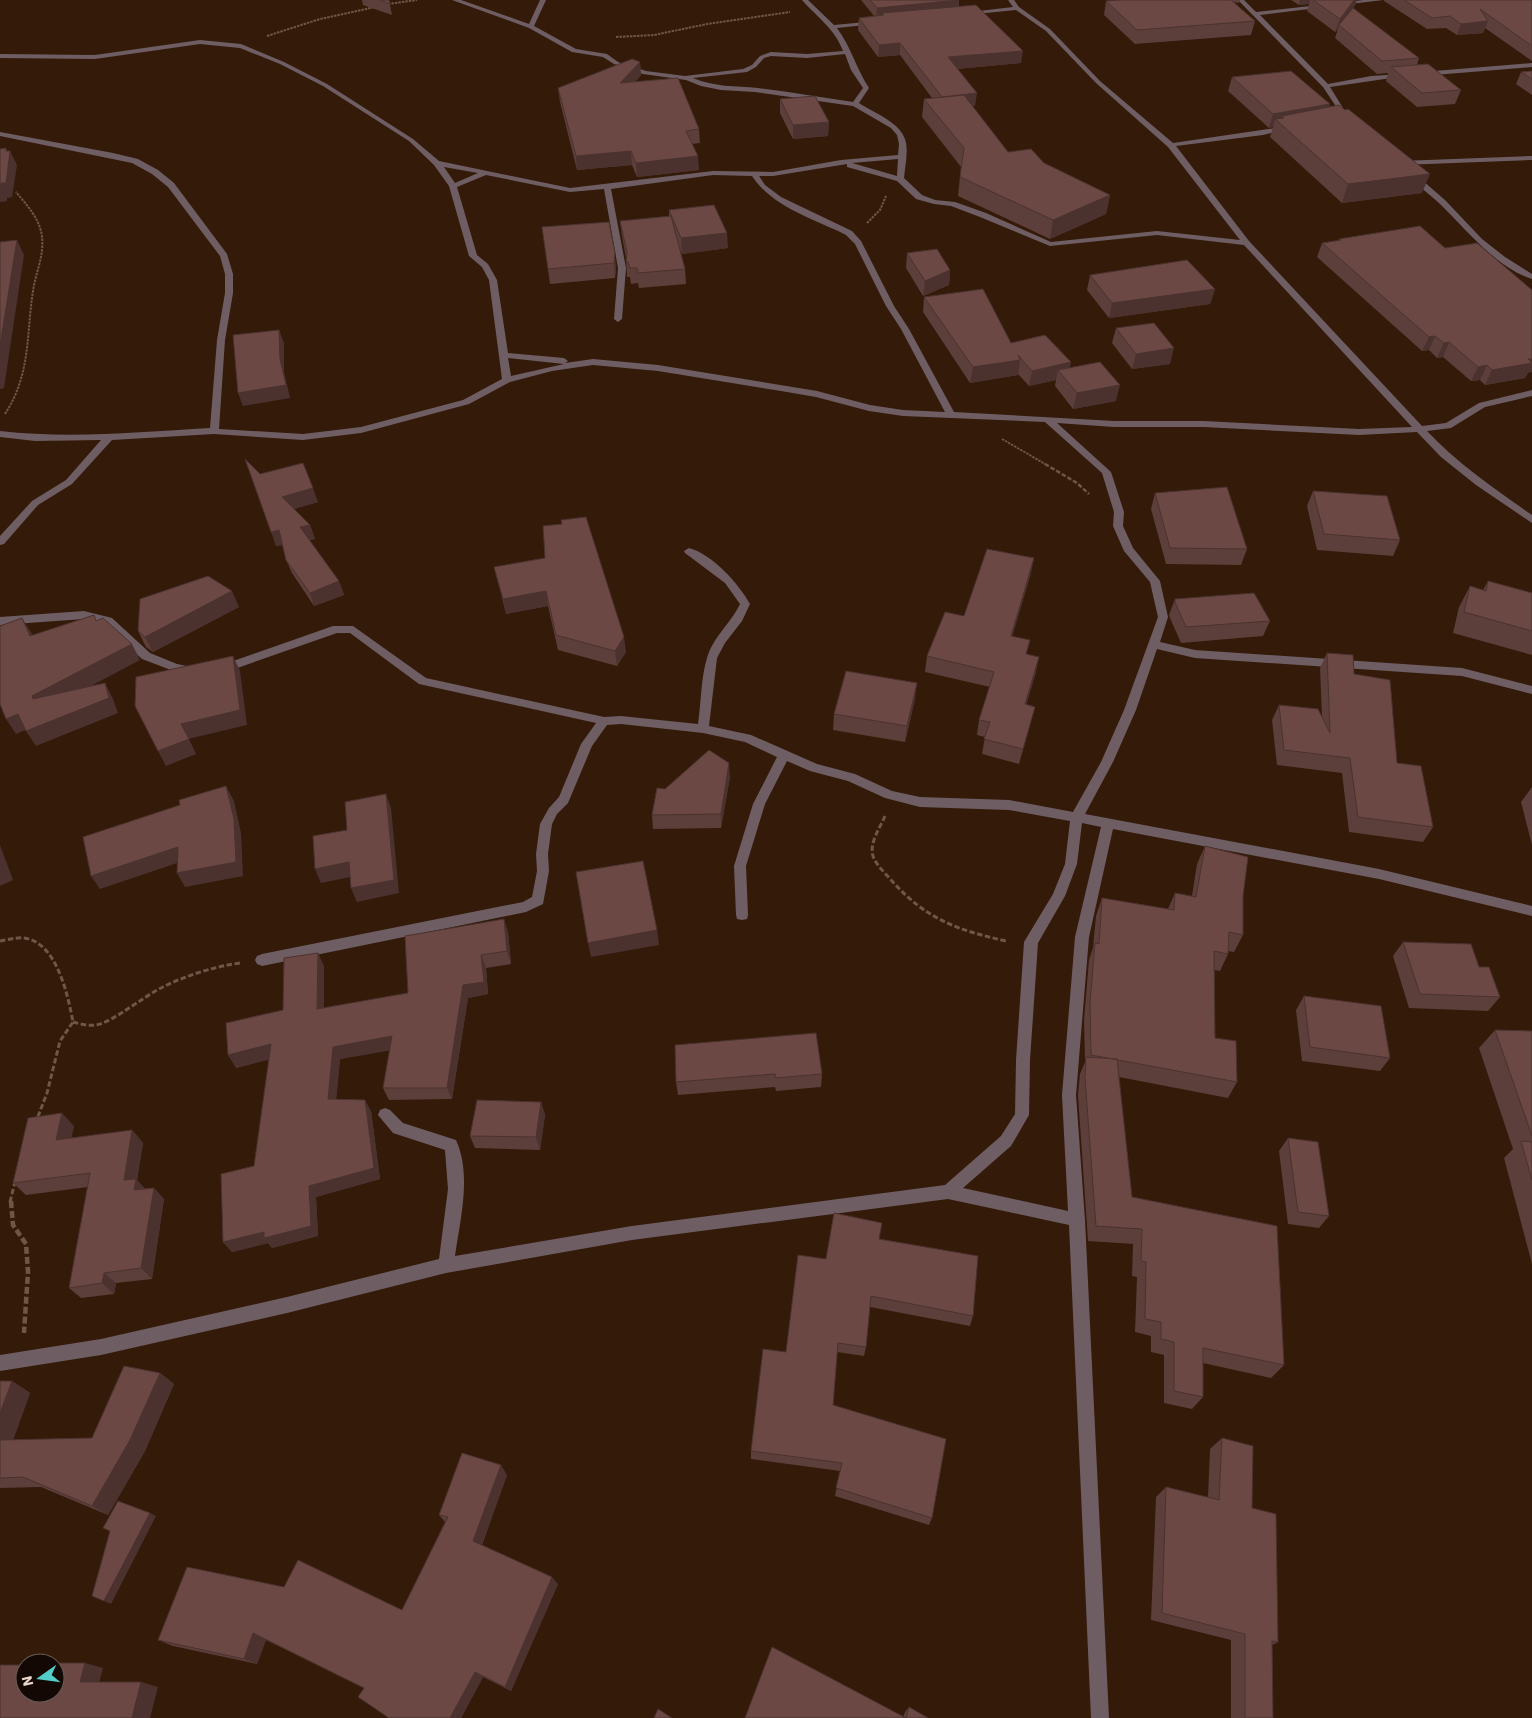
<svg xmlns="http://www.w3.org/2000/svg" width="1532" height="1718" font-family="'IBM Plex Sans',sans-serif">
<rect width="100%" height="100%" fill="#341a09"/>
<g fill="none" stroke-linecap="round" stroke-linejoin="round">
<path stroke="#6e5748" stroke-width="2" stroke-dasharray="2.5 1" stroke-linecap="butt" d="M388,4L417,0
M267,36L320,19L375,7
M616,37L654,35L707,24L790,12
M867,223L880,210L886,196
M5,414C31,374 26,336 33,291C36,270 46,253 41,231C37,216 26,204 16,192
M1002,439L1047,465"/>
<path stroke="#6e5748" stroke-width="2.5" stroke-dasharray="4.5 2" stroke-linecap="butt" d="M1045,464L1077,483L1089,494"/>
<path stroke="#6e5748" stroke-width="3" stroke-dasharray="5.5 2.5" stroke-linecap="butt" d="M885,816C880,828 869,843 873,856C876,865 886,874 892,881C926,919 957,930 1006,941
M0,941C8,940 16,937 24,938C57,942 68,996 73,1022L60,1041L47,1093L37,1119
M73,1022C80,1024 88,1026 96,1025C113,1022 144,996 163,987C187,975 213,967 240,963
M10,1202L15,1182"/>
<path stroke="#6e5748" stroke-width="4.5" stroke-dasharray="7 3" stroke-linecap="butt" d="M11,1201L13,1225L26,1244L28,1272L24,1333"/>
<path fill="#6e5e64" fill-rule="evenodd" d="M452,0H461L529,24L540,0H546L534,26L576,49L607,54L618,62L646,71L685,76L743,69L752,65L760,56L771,52L807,54L843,51C835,29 817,17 802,0H808L834,25L877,21L875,24L837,28C851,47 856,68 869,88L859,103C874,113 903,123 906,143C908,154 905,167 904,178L922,195L935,200L955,202L986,213L1051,242L1157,231L1240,240L1168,147L1096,83L1046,31L1016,10L965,15L962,13L1013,7L1008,0H1014L1019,7L1050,29L1100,81L1173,143L1290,126V128L1263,135L1176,146L1249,241L1422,426L1446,423L1479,403L1532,390V396L1485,407L1451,428L1427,431C1458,464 1495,489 1532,515V523L1476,485L1441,457L1417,432L1359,435L1204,427H1114L1057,423L1111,472L1124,512L1123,526L1133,548L1160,581L1168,617L1160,642L1195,650L1462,668L1532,686V694L1462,676L1195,658L1157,649L1136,710L1113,762L1085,814L1379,869L1532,906V916L1379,879L1113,829L1089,937L1076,1095L1085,1220L1109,1718H1091L1069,1225L948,1199L632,1240L446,1273L287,1313L101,1355L0,1371V1355L101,1339L287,1297L439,1259L448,1189L445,1150L393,1133L378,1115L380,1110L385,1108L390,1110L403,1123L456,1140C472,1175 460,1220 455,1256L632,1226L945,1185L1001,1136L1015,1114L1016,1060L1024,942L1053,894L1065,864L1070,821L1009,810L920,807L885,798L848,781L810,771L787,761L765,804L746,866L748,915L747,919L742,920L737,919L736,915L734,866L753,804L777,757L745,742L703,733L621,724L607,725L592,746L568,803L557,814L552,824L548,854L549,871L543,904L526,912L262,966L257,964L255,960L257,956L262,954L523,902L532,897L537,871L536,854L540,824L549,808L559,797L581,744L596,723L419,684L350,633H337L223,673L217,669L219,666L333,626H353L426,678L604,717L621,716L698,724C701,704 701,677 707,658C713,637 731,623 740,604L725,583L685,553L684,551L689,548C712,554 739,584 750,604L742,621L725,643L717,658L709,726L751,735L817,764L855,774L892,791L920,797L1009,800L1073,812L1101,762L1124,710L1158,617L1150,582L1124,551L1113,526L1114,512L1102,473L1045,422L903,416L869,411L816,397L781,391L658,371L593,365L552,371L510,382L469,404L361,433L303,440L214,434L112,440L72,484L38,505L4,544L0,545V536L32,501L66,480L101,440L35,441L0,437V431C70,439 140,432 210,428L217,340L225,293V274L220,256L168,187L152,174L132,163L0,136V132L113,153L138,159L158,170L174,183L227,254L233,274V293L225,340L219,429L303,434L361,427L463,400L502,379L489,280L482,267L469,256L449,186L434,165L409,141L323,86L280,64L240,48L200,44L95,59L0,58V54L95,55L200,40L241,44L284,62L327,84L413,139L439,161L570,188L713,171L773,172L841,160L898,155L899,144L897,135L891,128L853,106L755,92L721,90L701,86L686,80L643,74L614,64L603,57L572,52L529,28ZM845,54L851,70L863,88L853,102C821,97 789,92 758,88C735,86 714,87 693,78L747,72L756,67L764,58L771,56L807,58ZM898,159L897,176L852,163ZM847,164V167L897,181L916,199L934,204L951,206L980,217L1050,246L1157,235L1244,245L1412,427L1359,429L1204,421H1114L954,412L909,329L894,306L861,241L852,231L781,197L765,185L759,176H773ZM444,167L478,173L455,183ZM486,175L570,192L604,189L618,268L614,319L618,322L622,319L626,268L611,189L713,175L752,176C772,207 814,219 846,235L855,244L886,306L901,329L945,412L903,410L870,405L817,391L658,365L593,359L565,363L568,361L564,358L508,353L497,280L488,264L477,255L457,187ZM508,358L564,364L511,376ZM1082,823L1101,827L1075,937L1062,1095L1068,1211L963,1188L1011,1146L1029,1115L1030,1060L1038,943L1065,896L1077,864Z
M1238,0H1244L1256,12L1364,0H1383L1260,15L1328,84L1371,76L1402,74L1405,76L1330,87L1343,108V118L1345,120L1340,121L1337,118V108L1323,87Z
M1532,63V67L1422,76L1419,74L1422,72Z
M1532,156V160L1401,165L1397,163L1401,161Z
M1409,174H1415L1445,200L1482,239L1505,257L1532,274V279C1495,267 1466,229 1439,203C1429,194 1419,186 1409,178Z
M84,611L112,618L150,653L177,664L197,668L199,671L193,675L171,670L142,659L104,624L84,619L0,625V617Z"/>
</g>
<path fill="#5c3e3a" d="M362,0H389L392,15L363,5Z
M861,0H959V7L1021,63L957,69L975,106H972L1008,152L1044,163L1110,195L1106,214L1050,239L958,196L961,167L922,117L924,99L932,98L900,55L878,57L858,30L859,18L874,16Z
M1121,0H1240L1239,3L1233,2L1255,21L1251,35L1135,44L1104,15L1106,1Z
M1291,0H1357L1355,5L1353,9L1419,58L1417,65L1461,90L1455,104L1417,107L1386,81L1388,73L1377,74L1335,38L1338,29L1335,32L1307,11L1309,4L1299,5Z
M1384,0H1532V61L1485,28L1483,33L1457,35L1446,28L1427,29L1384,1Z
M640,62L641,75L635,82L699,129L700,143L692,144L699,170L637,177L632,165L577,170L560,102L558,88Z
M1532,71V95L1516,84L1521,72Z
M1232,77L1330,104L1329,107L1422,193L1342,203L1270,137L1273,127L1269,128L1228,91Z
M780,99L829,122L828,136L793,139L780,113Z
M669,210L728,248L682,254L680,249L685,269L686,284L639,288L638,283L631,284L630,277H627L626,258L622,236L620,221L669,217Z
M609,222L616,268L615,278L550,284L542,227Z
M1339,239L1528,373L1525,378L1485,385L1480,380L1471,381L1443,357L1437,358L1429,350L1422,351L1317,257L1322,243L1338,241Z
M907,253L950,270L949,285L923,296L906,268Z
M1090,275L1215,289L1210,304L1109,318L1087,290Z
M924,297L1011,343L1070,368L1116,401L1073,409L1055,386L1056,380L1029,386L1018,374V375L970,383L923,312Z
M1116,328L1170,364L1132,369L1112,343Z
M260,474L318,502L294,509L310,525L315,539L309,540L339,581L344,595L314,606L292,573L286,560L283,545L276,546Z
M1313,491L1400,540L1393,556L1317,550L1307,506Z
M1155,493L1247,549L1241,565L1166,564L1151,509Z
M545,558L626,652L617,666L558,650L548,606L506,614L498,582L494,567Z
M1031,573L1012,636L1027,654L1036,672L1026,705L1035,707L1019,764L982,754L985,737L977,735L979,720L990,687L925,672L927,656L964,616Z
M1488,581L1532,593V655L1453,633L1459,607L1470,586L1483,590Z
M1175,599L1270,621L1263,636L1181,643L1170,618L1169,615Z
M239,607L153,652L146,647L138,631Z
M1327,653L1354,674L1397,763L1433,827L1423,842L1349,832L1342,773L1277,765L1272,720L1279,705L1322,717L1320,668Z
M915,699L905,742L833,730L834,714Z
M730,777L721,828L653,829L652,815L665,789Z
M1532,787V845L1521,802Z
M1205,846L1243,896V935L1234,952L1228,951V954L1220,971L1214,970L1215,1038L1237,1082L1228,1098L1119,1077L1132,1197L1284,1365L1271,1378L1203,1363V1397L1192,1409L1164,1403V1355L1151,1352V1336L1135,1332L1137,1277L1132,1276L1133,1244L1088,1241L1078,1095L1080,1074L1085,1062L1084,1020L1089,960L1093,948L1096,916L1102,898L1168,909L1175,893L1192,896L1197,864Z
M508,932L511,964L486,968L488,994L468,998L452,1099L389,1100L383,1088L390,1050L340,1059L336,1099L371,1111L380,1179L316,1197L318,1236L272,1248L268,1243L232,1252L223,1242L254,1166L269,1059L236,1068L283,1010L324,966V1008L408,993Z
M1403,942L1479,967L1500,997L1488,1011L1409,1008L1393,956Z
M1304,996L1390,1058L1380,1071L1302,1061L1296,1010Z
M1495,1030L1532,1031V1264L1504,1158L1513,1149L1479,1048Z
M816,1033L822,1074L821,1087L776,1091L775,1087L678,1095L676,1082Z
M541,1102L545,1115L540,1150L475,1148L470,1136Z
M74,1126L71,1138L132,1130L143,1143L137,1180L145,1189L154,1188L164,1199L152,1279L116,1283L114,1294L81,1298L69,1288L88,1187L26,1195L13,1183Z
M1288,1138L1329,1216L1319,1228L1288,1224L1279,1151Z
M879,1239L973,1316L970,1326L870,1307L866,1347L864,1356L837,1352L833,1405L932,1518L929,1525L835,1496L840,1471L751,1459V1451L786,1352L826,1259Z
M160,1373L174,1384L145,1451L108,1515L41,1487L0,1488V1381H12L30,1393L13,1440L92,1438Z
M1222,1438L1252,1508L1278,1642L1272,1645L1273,1718H1231V1640L1151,1620L1156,1497L1166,1487L1208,1497L1210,1449Z
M507,1475L482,1545L558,1584L511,1691L483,1677L461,1718H389L364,1688L266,1640L257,1664L173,1646L158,1640L284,1587L402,1610L445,1522L439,1515Z
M909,1707L928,1718H745L903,1717L905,1712Z"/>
<path fill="#4b322f" d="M959,0L958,11L884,15L882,13V18L876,19L877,8Z
M1300,0H1310L1309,4L1299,5Z
M1354,0H1357L1355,5L1340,26L1339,25L1338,29L1335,32L1340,19Z
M1488,21L1483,33L1457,35L1461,24Z
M900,43V55L878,57L879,45Z
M1023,51L1021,63L946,70L948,57Z
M640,62L641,75L622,97L620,83Z
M977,93L975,106L940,109L942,97Z
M1330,104L1326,117L1282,116L1280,123L1275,119L1273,127L1269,128L1273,114Z
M829,122L828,136L793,139V125Z
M6,148L9,156L10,151L17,165L12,197L7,198V201L0,202V186Z
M631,151L632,165L577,170L576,156Z
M698,156L699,170L637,177L636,163Z
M1430,174L1422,193L1342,203L1348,184Z
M1110,195L1106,214L1050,239L1053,220Z
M727,233L728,248L682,254L681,238Z
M17,240L24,255L4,388L0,389V346Z
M615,253L616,268L615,278L614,263Z
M950,270L949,285L923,296L925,281Z
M1215,289L1210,304L1109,318L1112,303Z
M279,330L284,343V372L290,398L243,406L238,393L280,359Z
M1435,336L1429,350L1422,351L1429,337Z
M1449,342L1443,357L1437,358L1444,343Z
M1174,348L1170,364L1132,369L1136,354Z
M1528,359H1532V372L1528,373L1525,378L1485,385L1492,370Z
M1020,360L1018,375L970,383L973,367Z
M1071,362L1068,377L1058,370L1056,380L1029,386L1032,371Z
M1487,365L1480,380L1471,381L1478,367Z
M1120,385L1116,401L1073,409L1077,393Z
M313,488L318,502L287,511L282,497Z
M310,525L315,539L304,541L300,527Z
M279,530L284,544L276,546L271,532Z
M1034,558L1031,573L1008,651L1011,636Z
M339,581L344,595L314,606L310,593Z
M232,591L239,607L153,652L145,637Z
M546,591L548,606L506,614L503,599Z
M22,618L32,634L40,652L30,636Z
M624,637L626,652L617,666L615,651Z
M132,644L140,660L42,712L33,699L32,696Z
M233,656L240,671L247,725L188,739L181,724Z
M1039,657L1036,672L1022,719L1025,704Z
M105,683L113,699L118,713L36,746L26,731Z
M917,683L915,699L905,742L907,726Z
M18,714L28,729L16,734L6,719Z
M189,739L196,754L166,766L158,751Z
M729,763L730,777L721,828V814Z
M226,786L234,801L241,833L243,876L185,887L177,873Z
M386,794L391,808L399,893L357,902L351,888Z
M0,845L13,880L0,886Z
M178,847L186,860L100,889L91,876Z
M349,862L355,876L321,883L315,869Z
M504,919L508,932L511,964L507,951Z
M657,930L659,945L591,957L588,943Z
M318,953L324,966V1022L317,1009Z
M481,955L486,968L488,994L468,998L452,1099L447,1088L463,985Z
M392,1036L398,1049L340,1059L335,1111L328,1099L333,1047Z
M271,1044L279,1057L236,1068L228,1055Z
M365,1100L371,1111L380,1179L316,1197L318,1236L272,1248L268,1243L232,1252L223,1242L309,1186Z
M541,1102L545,1115L540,1150L536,1137Z
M62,1113L74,1126L68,1153L56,1140Z
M132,1130L143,1143L137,1180L147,1191L145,1202L124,1180Z
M154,1188L164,1199L152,1279L141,1268Z
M104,1273L116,1283L114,1294L102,1283Z
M160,1373L174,1384L145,1451L108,1515L92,1506Z
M12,1381L30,1393L9,1450L0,1445V1413Z
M501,1465L507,1475L480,1549L473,1541Z
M150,1513L156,1516L111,1604L104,1601Z
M552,1577L558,1584L511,1691L505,1687Z
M253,1633L266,1639L257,1664L244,1659Z
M85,1663L103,1668L98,1687L80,1682Z
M475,1672L483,1677L461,1718H450Z
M141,1682L158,1687L150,1718H132Z"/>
<path fill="#6b4843" stroke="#4b322f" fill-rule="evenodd" d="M380,0H389L390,4Z
M870,0H959L877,8Z
M1121,0H1231L1255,21L1137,30L1106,1Z
M1313,0H1354L1340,19Z
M1404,0H1532V46L1480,9L1488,21L1461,24L1450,16L1432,18Z
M976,5L1023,51L948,57L977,93L942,97L900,43L879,45L859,18L884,15L882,13Z
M1353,8L1419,58L1382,61L1339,25Z
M632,59L640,62L620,83L678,78L699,129L686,131L698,156L636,163L631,151L576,156L558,88Z
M1428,64L1461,90L1422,93L1391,67Z
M1291,71L1330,104L1273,114L1232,77Z
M1532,71V79L1521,72Z
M964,95L1008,152L1031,149L1044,163L1110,195L1053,220L960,177L964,148L924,99Z
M815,96L829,122L793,125L780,99Z
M1339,105L1345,110L1348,109L1430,174L1348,184L1275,119L1284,118L1282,116Z
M6,148V151H10L6,183H1L0,186V149Z
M714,205L727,233L681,238L669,210Z
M671,216L685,269L638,273L637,268H630L628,262H626L627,252L620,221Z
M609,222L615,253L614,263L548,269L542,227Z
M1420,226L1445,248L1477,243L1532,290V359H1528L1532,363L1492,370L1487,365L1478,367L1449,342L1444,343L1435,336L1429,337L1322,243L1341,240L1339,239Z
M17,240L0,346V242Z
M937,249L950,270L925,281L907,253Z
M1187,260L1215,289L1112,303L1090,275Z
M983,289L1011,343L1045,335L1071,362L1032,371L1018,355L1020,360L973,367L924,297Z
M1154,323L1174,348L1136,354L1116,328Z
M279,330L280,359L286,385L238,393L233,335Z
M1100,362L1120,385L1077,393L1058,370Z
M245,459L260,474L303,463L313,488L282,497L310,525L300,527L339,581L310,593L286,560L279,530L271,532Z
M1227,487L1247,549L1170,548L1155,493Z
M1313,491L1387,496L1400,540L1324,534Z
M586,517L624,637L615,651L556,635L546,591L503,599L494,567L545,558L543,526L562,524L561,520Z
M987,549L1034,558L1011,636L1030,640L1026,654L1039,657L1025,704L1035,707L1023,749L984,739L990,722L979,720L994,672L927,656L945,612L964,616Z
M208,576L232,591L145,637L138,631L140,599Z
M1488,581L1532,593V631L1464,612L1470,586L1486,591Z
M1254,593L1270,621L1186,627L1175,602V599Z
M94,615L96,621L103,618L132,644L32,696L33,699L105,683L109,698L26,731L18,714L6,719L0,704V626L22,618L30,636Z
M1327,653L1353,655L1354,674L1390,680L1397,763L1421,766L1433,827L1358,817L1350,758L1284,750L1279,705L1318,709L1330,733Z
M233,656L240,710L181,724L189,739L158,751L135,706L136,677Z
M846,671L917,683L907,726L834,714Z
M709,750L729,763L721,814L652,815L657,788L665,789Z
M226,786L234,819L236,862L177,873L178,847L91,876L83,837L180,805L179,800Z
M386,794L394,880L351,888L349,862L315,869L313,836L347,830L345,802Z
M1205,846L1248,857L1243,896V935L1229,932L1228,954L1214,951L1215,1038L1236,1041L1237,1082L1091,1055L1090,1003L1095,943L1099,944L1102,898L1174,910L1175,893L1196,897Z
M643,861L657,930L588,943L576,872Z
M504,919L507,951L481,955L484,982L463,985L447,1088H383L392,1036L333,1047L328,1099L365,1100L374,1168L309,1186L311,1226L264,1238V1232L223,1242L221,1174L254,1166L271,1044L228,1055L226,1023L283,1010L284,958L318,953L317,1009L408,993L405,936Z
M1403,942L1471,944L1479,967H1489L1500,997L1420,994Z
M1304,996L1381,1006L1390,1058L1310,1047Z
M1495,1030L1532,1031V1136Z
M816,1033L822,1074L776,1078L775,1074L676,1082L675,1045Z
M1086,1057L1117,1059L1132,1197L1277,1226L1284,1365L1203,1348V1397L1174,1391V1342L1161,1339V1322L1145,1319L1146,1262L1141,1261L1142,1229L1096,1226L1085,1078Z
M477,1100L541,1102L536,1137L470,1136Z
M62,1113L56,1140L132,1130L124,1180L136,1179L134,1190L154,1188L141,1268L104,1273L102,1283L69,1288L90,1173L13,1183L28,1118Z
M1288,1138L1318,1142L1329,1216L1298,1212Z
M1521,1141L1532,1142V1180Z
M834,1213L882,1223L879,1239L978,1256L973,1316L871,1296L866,1347L838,1343L833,1405L946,1439L932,1518L836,1488L842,1463L751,1451L763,1349L786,1352L798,1255L826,1259Z
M124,1366L160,1373L130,1440L92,1506L23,1477L0,1478V1440L92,1438Z
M0,1381H12L0,1413Z
M1222,1438L1253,1446L1252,1508L1276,1514L1278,1642L1272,1641L1273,1718H1245V1634L1162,1613L1166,1487L1219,1500Z
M462,1453L501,1465L473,1541L552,1577L505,1687L475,1672L450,1718H389L358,1697L364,1688L253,1633L244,1659L158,1640L187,1567L284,1587L298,1560L402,1610L448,1517L439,1515Z
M118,1501L150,1513L104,1601L92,1596L110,1531L103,1528Z
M772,1647L906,1718L909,1707L928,1718H745Z
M21,1663H85L80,1682H141L132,1718H0V1665H20ZM25,1663H55V1693H25Z
M658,1709L672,1718H654Z"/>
<g transform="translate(40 1678) rotate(256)"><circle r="24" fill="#130803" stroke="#695c54"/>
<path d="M0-4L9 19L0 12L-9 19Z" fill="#53cdc9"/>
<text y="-8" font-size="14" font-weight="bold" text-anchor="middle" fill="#ebd9ce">N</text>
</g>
</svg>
